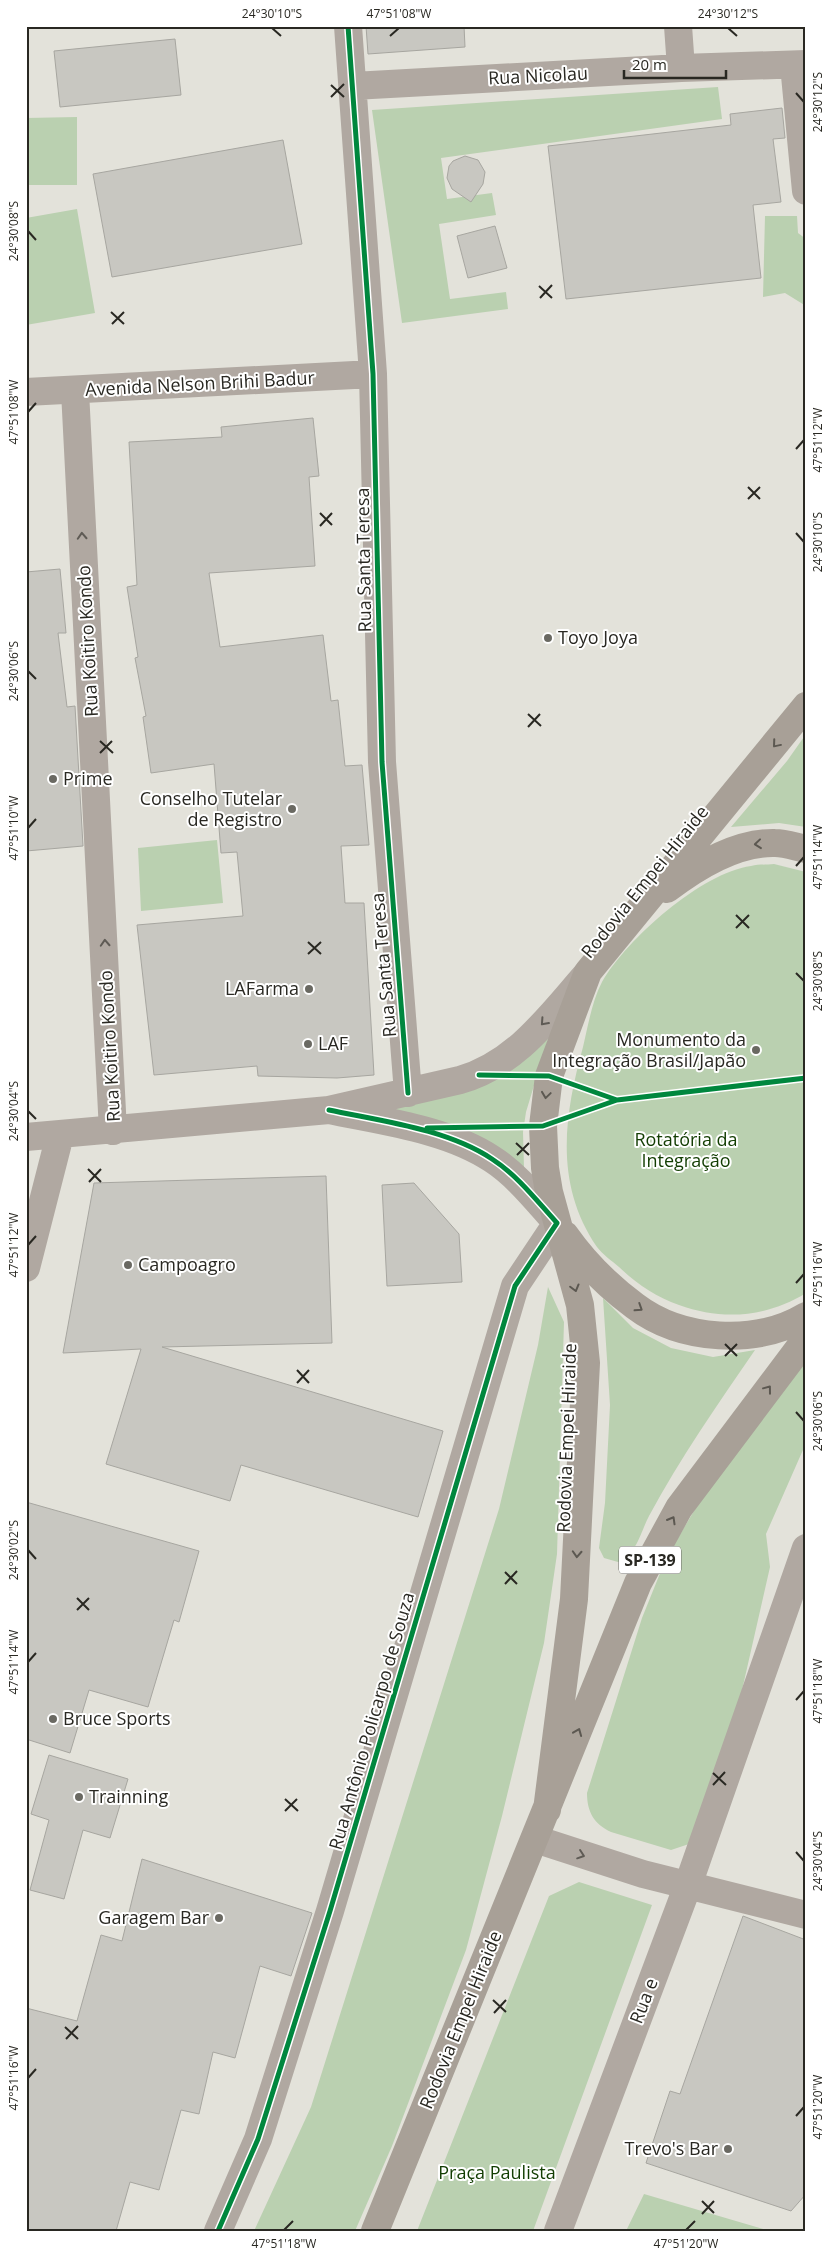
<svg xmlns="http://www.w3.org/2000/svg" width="832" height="2257" font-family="'Open Sans',sans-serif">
<rect width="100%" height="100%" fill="#e3e2da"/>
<path fill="#bad0b0" d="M718,87L722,119L441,158L447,199L492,193L496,215L439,224L450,299L506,292L508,309L402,323L372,110Z
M77,117V185H26V118Z
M77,209L95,313L26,325V218Z
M765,216H797L798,233L806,239V306L785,293L763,297Z
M806,734V827L779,823L731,827L787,761Z
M217,840L223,903L141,911L138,848Z
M774,864L806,872V1293C767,1317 723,1321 679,1305C656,1297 637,1284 619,1267C612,1261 602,1254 597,1247C554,1184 564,1116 583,1047C588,1026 592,1001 602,982C627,939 701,873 751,866C759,864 767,865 774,864Z
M552,1026L526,1112L523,1132L524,1168L373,1112Z
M548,1287L564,1322L557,1554L544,1643L502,1816L466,1950L392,2146L355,2231H254L311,2107L499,1509L538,1345Z
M603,1298L633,1328L671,1348L713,1357L755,1350C718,1404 680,1458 649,1516C641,1531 636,1556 618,1562L604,1558L599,1548L605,1503L610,1405Z
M806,1361V1443L766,1534L770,1567L712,1822L695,1842L671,1850L611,1832C594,1824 587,1812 587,1793L642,1618L667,1556L703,1496Z
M579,1882L652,1905L533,2231H417L549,1896Z
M644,2194L770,2231H626Z"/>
<path fill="#c8c7c1" stroke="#a7a6a0" d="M366,26H464L465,47L368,54Z
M175,39L181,95L60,107L54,51Z
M782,108L785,138L773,139L781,202L753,205L761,278L566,299L548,146L731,125L730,114Z
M283,140L302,244L112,277L93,174Z
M465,156L478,160L485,172L483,184L471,202L452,189L447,178L449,166L453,161Z
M495,226L507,268L468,278L457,236Z
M313,418L319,476L309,477L315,566L209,573L220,647L323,635L331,701L338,700L345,766L362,765L369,845L341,846L345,903H364L374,1075L337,1078L258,1076L257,1066L154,1075L137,925L243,916L237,852L221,853L214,764L151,773L143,717L146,716L135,658L138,657L127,587L137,585L129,442L222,437L221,427Z
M60,569L66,633H58L67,707L75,706L83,846L26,851V572Z
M326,1176L332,1343L162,1347L443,1431L418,1517L241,1465L230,1501L106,1464L141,1349L63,1353L94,1183Z
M414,1183L459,1234L462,1282L387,1286L382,1185Z
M26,1502L199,1551L179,1622L174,1620L148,1707L89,1690L70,1753L26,1739Z
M49,1755L128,1779L110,1838L83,1830L64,1899L30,1890L49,1820L31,1814Z
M142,1859L312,1913L291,1976L260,1966L235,2058L213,2052L199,2114L181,2110L159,2190L130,2182L116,2231H26V2008L77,2021L101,1935L122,1941Z
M743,1916L806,1940V2194L791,2211L646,2163L670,2091L680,2094Z"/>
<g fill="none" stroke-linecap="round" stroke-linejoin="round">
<path stroke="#b0a8a1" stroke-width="28" d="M348,26L373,374L382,762L408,1093
M794,65L806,191
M681,68L806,64
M353,86L681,68L678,26
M75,391L113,1131
M26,392L373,374
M26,1137L329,1110L460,1080C516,1064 549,1017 586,975
M26,1268L60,1135
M535,1839L643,1874L806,1915
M218,2231L258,2139L330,1911L515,1286L557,1223C537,1201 517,1175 492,1159C447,1129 381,1121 329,1110
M558,2231L688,1885L806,1548"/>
<path stroke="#a8a097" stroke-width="28" d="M667,889C697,866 736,842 775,843C785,843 796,847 806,849
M565,1235C584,1262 608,1286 635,1306C681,1341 756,1346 806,1316
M547,1810L574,1599L586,1363L580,1305L549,1192L545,1168L543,1126L549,1076L588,972L806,706
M375,2231L638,1583L679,1508L806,1339"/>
<g stroke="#fff" stroke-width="8">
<path id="cycleway" d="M348,26L373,374L382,762L408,1093
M479,1075L549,1076L617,1100
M427,1128L543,1126L617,1100L806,1078
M218,2231L258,2139L330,1911L515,1286L557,1223C537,1201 517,1175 492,1159C447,1129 381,1121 329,1110"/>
</g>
<use href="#cycleway" stroke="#00873e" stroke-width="5"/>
</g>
<defs><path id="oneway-chevron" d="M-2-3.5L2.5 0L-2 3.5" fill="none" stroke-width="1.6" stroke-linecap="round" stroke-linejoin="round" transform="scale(1.25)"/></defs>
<g stroke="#5f5b55">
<use href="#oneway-chevron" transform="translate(82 536) rotate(-93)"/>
<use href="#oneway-chevron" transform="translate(105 943) rotate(-93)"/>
<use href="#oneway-chevron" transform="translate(544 1022) rotate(132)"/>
<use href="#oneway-chevron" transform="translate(581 1855) rotate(19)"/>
</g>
<g stroke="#5c5851">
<use href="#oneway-chevron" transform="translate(776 744) rotate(130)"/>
<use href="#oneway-chevron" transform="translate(758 844) rotate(174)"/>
<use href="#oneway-chevron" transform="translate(546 1095) rotate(98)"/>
<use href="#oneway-chevron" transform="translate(575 1288) rotate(75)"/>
<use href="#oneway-chevron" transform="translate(639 1308) rotate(33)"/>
<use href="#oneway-chevron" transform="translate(768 1389) rotate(-53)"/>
<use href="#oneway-chevron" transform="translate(672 1520) rotate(-60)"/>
<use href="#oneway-chevron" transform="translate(577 1554) rotate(93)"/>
<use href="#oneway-chevron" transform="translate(578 1732) rotate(-68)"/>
</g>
<path fill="none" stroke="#292822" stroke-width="2" d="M272,28L281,36M728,28L737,36M390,36L399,28M331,85L344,97M796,93L804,102M331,97L344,84M28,231L36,240M539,286L552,298M540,298L552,285M111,312L124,324M112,324L124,312M28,412L36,403M796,449L804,440M748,487L760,499M748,499L760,487M320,513L332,525M320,526L332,513M796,533L804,542M28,671L36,679M528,714L541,726M528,727L540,714M100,741L113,753M100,753L112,741M28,828L36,819M796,866L804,857M736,915L749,928M736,928L749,915M308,942L321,954M308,954L321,942M796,973L804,981M28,1111L36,1119M516,1143L529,1155M517,1155L529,1143M88,1169L101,1182M89,1182L101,1169M28,1245L36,1236M796,1283L804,1274M725,1344L737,1356M725,1356L737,1344M297,1370L309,1383M297,1383L309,1370M796,1412L804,1421M28,1550L36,1559M505,1572L517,1584M505,1584L517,1571M77,1598L89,1610M77,1610L89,1598M28,1662L36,1653M796,1700L804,1691M713,1773L726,1785M713,1785L725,1772M285,1799L298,1811M285,1811L297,1799M796,1852L804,1861M493,2000L506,2012M494,2013L506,2000M65,2027L78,2039M66,2039L78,2026M28,2078L36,2069M796,2116L804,2107M702,2201L714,2213M702,2214L714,2201M284,2230L293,2221M686,2230L695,2221"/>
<g fill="#6a6962" stroke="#fff" stroke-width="2">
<circle cx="548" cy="638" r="5"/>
<circle cx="53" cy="779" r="5"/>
<circle cx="292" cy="809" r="5"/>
<circle cx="309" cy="989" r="5"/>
<circle cx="308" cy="1044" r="5"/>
<circle cx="756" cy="1050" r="5"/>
<circle cx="128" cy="1265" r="5"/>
<circle cx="53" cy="1719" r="5"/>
<circle cx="79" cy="1797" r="5"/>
<circle cx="219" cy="1918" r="5"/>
<circle cx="728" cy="2149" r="5"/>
</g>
<g text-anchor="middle" stroke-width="4" stroke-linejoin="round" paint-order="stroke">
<rect fill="#fff" stroke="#696864" stroke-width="1" x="619" y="1546.5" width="62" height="27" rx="4"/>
<g font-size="16" font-weight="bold" fill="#292822">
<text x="650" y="1566">SP-139</text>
</g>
<g font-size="18" fill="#292822" stroke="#fff">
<text transform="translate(538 76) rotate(-3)" y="6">Rua Nicolau</text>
<text transform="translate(200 384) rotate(-3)" y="6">Avenida Nelson Brihi Badur</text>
<text transform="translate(364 560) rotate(-91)" y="6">Rua Santa Teresa</text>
<text transform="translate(88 641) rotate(-93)" y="6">Rua Koitiro Kondo</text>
<text transform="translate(645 882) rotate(-51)" y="6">Rodovia Empei Hiraide</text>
<text transform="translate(384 965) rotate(-95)" y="6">Rua Santa Teresa</text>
<text transform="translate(110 1046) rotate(-93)" y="6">Rua Koitiro Kondo</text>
<text transform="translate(567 1438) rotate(-88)" y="6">Rodovia Empei Hiraide</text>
<text transform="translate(372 1721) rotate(-74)" y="6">Rua Antônio Policarpo de Souza</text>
<text transform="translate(644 2001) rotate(-69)" y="6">Rua e</text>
<text transform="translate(461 2020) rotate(-68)" y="6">Rodovia Empei Hiraide</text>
</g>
<g font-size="18" fill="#292822" stroke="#fff" text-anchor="start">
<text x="558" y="644">Toyo Joya</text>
<text x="63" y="785">Prime</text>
<text x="282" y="805" text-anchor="end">Conselho Tutelar<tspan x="282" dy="21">de Registro</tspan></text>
<text x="299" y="995" text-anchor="end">LAFarma</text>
<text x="746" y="1046" text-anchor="end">Monumento da<tspan x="746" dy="21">Integração Brasil/Japão</tspan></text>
<text x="318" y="1050">LAF</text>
<text x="138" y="1271">Campoagro</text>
<text x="63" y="1725">Bruce Sports</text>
<text x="89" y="1803">Trainning</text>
<text x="209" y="1924" text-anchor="end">Garagem Bar</text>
<text x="718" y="2155" text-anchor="end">Trevo's Bar</text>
</g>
<g font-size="18" fill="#123d02" stroke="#fff">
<text x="686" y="1146">Rotatória da<tspan x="686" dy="21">Integração</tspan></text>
<text x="497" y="2179">Praça Paulista</text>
</g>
</g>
<rect width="832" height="2257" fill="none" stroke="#ffffff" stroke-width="55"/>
<path d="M624 70v8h102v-8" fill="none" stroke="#292822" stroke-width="2.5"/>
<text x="632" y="70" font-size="15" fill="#292822" stroke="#ffffff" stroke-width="4" paint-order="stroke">20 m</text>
<rect x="28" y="28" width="776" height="2202" fill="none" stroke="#292822" stroke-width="2"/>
<g font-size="12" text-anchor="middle" fill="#292822">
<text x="272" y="18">24°30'10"S</text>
<text x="399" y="18">47°51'08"W</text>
<text x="728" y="18">24°30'12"S</text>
<text transform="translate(818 102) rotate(-90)" y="4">24°30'12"S</text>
<text transform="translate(14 231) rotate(-90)" y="4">24°30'08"S</text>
<text transform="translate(14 412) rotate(-90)" y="4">47°51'08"W</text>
<text transform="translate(818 440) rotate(-90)" y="4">47°51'12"W</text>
<text transform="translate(818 542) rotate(-90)" y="4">24°30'10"S</text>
<text transform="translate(14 671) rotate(-90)" y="4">24°30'06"S</text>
<text transform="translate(14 828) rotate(-90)" y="4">47°51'10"W</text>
<text transform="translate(818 857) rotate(-90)" y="4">47°51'14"W</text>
<text transform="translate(818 981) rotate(-90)" y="4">24°30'08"S</text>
<text transform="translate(14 1111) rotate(-90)" y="4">24°30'04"S</text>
<text transform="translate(14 1245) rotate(-90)" y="4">47°51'12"W</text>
<text transform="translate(818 1274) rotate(-90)" y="4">47°51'16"W</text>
<text transform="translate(818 1421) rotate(-90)" y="4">24°30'06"S</text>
<text transform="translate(14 1550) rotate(-90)" y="4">24°30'02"S</text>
<text transform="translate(14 1662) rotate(-90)" y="4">47°51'14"W</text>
<text transform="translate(818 1691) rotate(-90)" y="4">47°51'18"W</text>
<text transform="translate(818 1861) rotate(-90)" y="4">24°30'04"S</text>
<text transform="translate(14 2078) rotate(-90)" y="4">47°51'16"W</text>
<text transform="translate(818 2107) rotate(-90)" y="4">47°51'20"W</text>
<text x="284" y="2248">47°51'18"W</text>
<text x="686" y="2248">47°51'20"W</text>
</g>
</svg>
